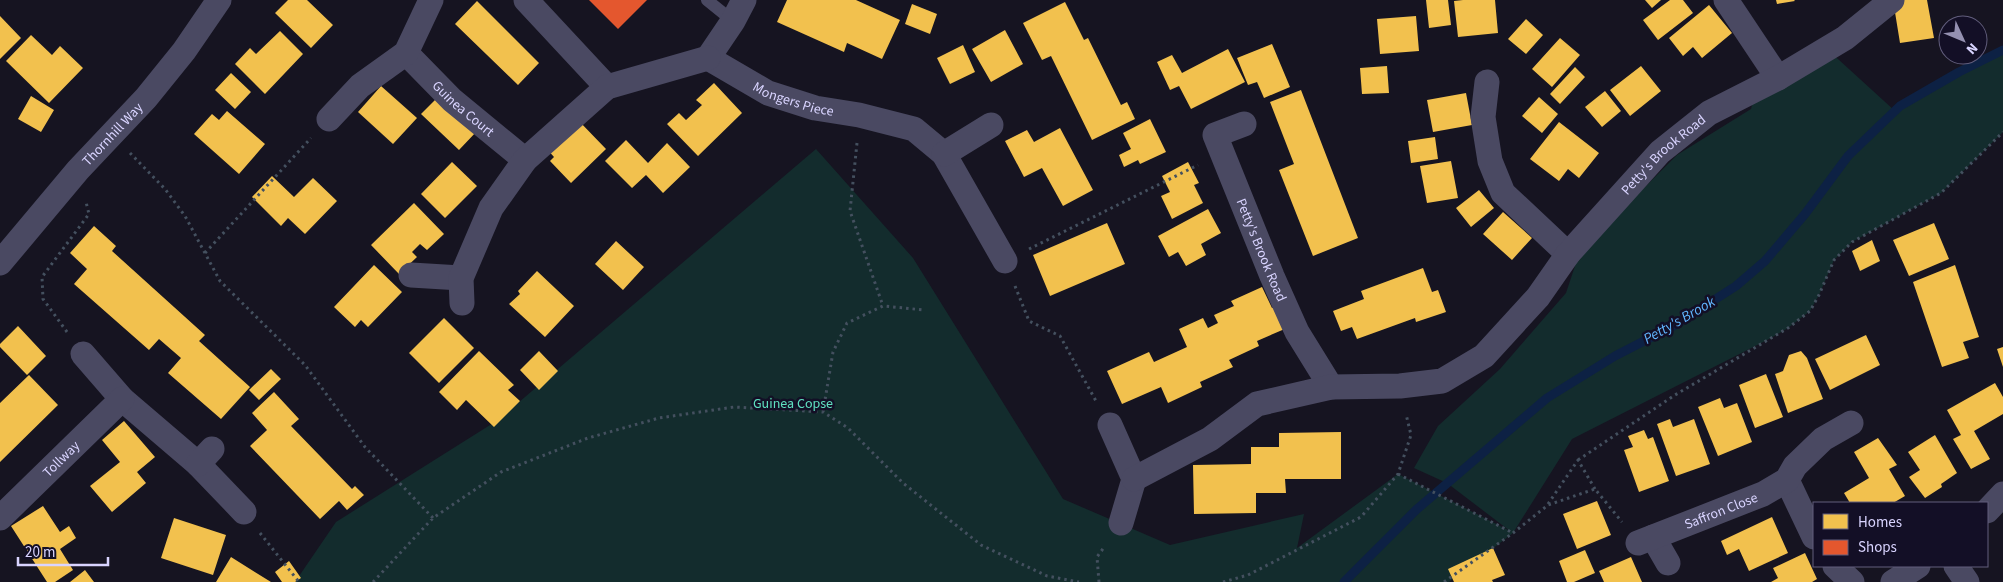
<svg xmlns="http://www.w3.org/2000/svg" width="2003" height="582" font-family="'Source Sans 3',sans-serif">
<rect width="100%" height="100%" fill="#161421"/>
<path fill="#132c2d" d="M1827,49L1895,111L1900,106L1959,72L2003,50V132L1941,193L1852,242L1834,260L1819,295L1810,311L1788,328L1771,338L1572,439L1513,533L1449,582H295L336,522L498,420L816,149L913,258L1063,499L1170,545L1304,514L1297,548L1398,474L1510,531L1447,483L1414,468L1438,426L1500,369L1566,293L1576,263L1588,244L1677,155L1751,109L1754,98Z"/>
<path fill="#f2c14e" d="M288,0H307L333,25L311,48L275,13Z
M787,0H856L900,20L882,59L847,43L844,52L777,22Z
M1426,0H1448L1451,25L1429,28Z
M1463,0H1495L1498,33L1458,37L1454,1Z
M1645,0H1661L1652,8Z
M1670,0H1683L1693,13L1658,40L1643,20Z
M1776,0H1794L1795,1L1777,4Z
M1893,0H1927L1934,38L1900,43Z
M477,1L539,63L518,85L455,24Z
M1065,2L1084,40L1088,38L1121,105L1127,102L1135,119L1092,140L1051,56L1042,60L1023,23Z
M912,4L937,14L930,34L905,24Z
M1709,5L1732,33L1702,58L1693,47L1683,56L1669,38Z
M0,16L21,38L0,59Z
M1416,16L1419,51L1380,54L1377,19Z
M1526,19L1543,35L1526,54L1508,39Z
M1005,30L1023,64L991,82L972,49Z
M280,31L303,54L265,94L235,64L250,48L256,54Z
M31,35L52,55L60,46L83,68L49,103L6,61Z
M1560,38L1580,55L1552,87L1532,69Z
M1272,44L1290,87L1264,98L1257,82L1248,85L1237,58Z
M963,45L975,72L950,84L937,58Z
M1228,49L1245,82L1191,109L1179,86L1170,90L1157,62L1172,55L1182,73Z
M1387,66L1389,93L1362,94L1360,68Z
M1641,66L1661,91L1630,116L1610,90Z
M1575,67L1585,77L1560,104L1550,94Z
M231,73L251,92L235,109L215,90Z
M714,83L742,113L698,156L667,124L679,113L686,120L702,105L696,100Z
M381,86L417,118L393,144L358,112Z
M1301,90L1358,238L1313,256L1279,170L1294,164L1270,102Z
M1605,91L1621,111L1602,127L1585,107Z
M1466,93L1472,125L1433,132L1427,100Z
M440,95L477,131L459,150L421,114Z
M31,96L54,110L41,132L18,119Z
M1539,97L1558,114L1542,133L1522,116Z
M227,111L265,144L239,174L194,134L212,114L219,120Z
M577,119L606,149L571,183L550,161L554,157L546,148Z
M1150,119L1166,152L1140,164L1138,160L1124,167L1119,155L1131,149L1123,133Z
M1559,122L1599,153L1579,178L1568,169L1559,181L1530,159Z
M1060,128L1093,190L1063,206L1042,168L1024,177L1005,141L1027,130L1034,142Z
M1435,137L1438,159L1411,163L1408,141Z
M626,140L648,163L667,143L690,167L663,193L646,175L632,188L605,161Z
M1451,161L1458,198L1427,203L1420,166Z
M452,162L477,186L445,218L421,194Z
M1188,162L1199,183L1194,185L1203,203L1172,219L1161,196L1170,192L1162,176Z
M272,176L294,197L313,178L337,201L305,234L288,218L281,226L252,197Z
M1479,190L1494,208L1471,227L1456,208Z
M414,203L444,234L427,250L420,244L412,252L417,257L399,274L371,245Z
M1208,209L1221,233L1201,244L1206,255L1186,266L1178,252L1169,257L1158,236Z
M1503,212L1532,238L1512,260L1483,234Z
M1107,223L1125,264L1050,296L1033,255Z
M1934,223L1949,259L1909,276L1893,240Z
M94,226L116,246L112,251L205,335L199,341L250,387L221,419L168,373L181,358L159,339L149,350L74,284L87,269L70,253Z
M1872,240L1880,261L1860,271L1852,251Z
M616,241L644,267L623,290L595,264Z
M374,265L402,292L368,327L361,320L355,327L334,307Z
M1955,265L1979,337L1963,342L1969,358L1942,367L1913,282Z
M1423,268L1432,292L1438,290L1446,312L1416,322L1415,318L1357,339L1352,327L1341,331L1333,311L1364,299L1361,291Z
M537,271L574,306L545,337L509,304L520,294L518,291Z
M1262,287L1272,308L1277,306L1287,328L1257,341L1259,346L1229,360L1233,367L1200,382L1202,387L1168,403L1161,387L1122,404L1107,371L1149,352L1154,362L1187,347L1179,329L1203,318L1208,328L1218,323L1214,315L1234,306L1231,301Z
M444,318L474,348L439,383L409,353Z
M18,326L46,356L27,375L0,347V344Z
M1866,335L1880,365L1830,390L1815,359Z
M2003,347V367L1997,349Z
M479,351L514,385L508,390L520,401L494,427L466,400L457,410L439,392Z
M539,351L558,371L539,390L520,370Z
M1801,351L1807,358L1823,399L1788,413L1775,374L1783,371L1789,355Z
M271,369L281,379L259,400L249,390Z
M1766,374L1783,417L1755,428L1739,385Z
M29,375L58,405L0,462V403Z
M1995,383L2003,397V414L1974,431L1990,459L1971,469L1953,439L1961,435L1947,410Z
M274,392L299,419L291,426L352,489L355,486L364,495L347,510L339,501L320,519L250,446L267,430L252,413Z
M1720,398L1724,408L1737,403L1752,442L1718,456L1698,407Z
M1670,419L1673,427L1694,419L1710,464L1676,476L1657,424Z
M124,421L155,457L137,472L146,483L112,512L90,486L120,462L102,440Z
M1644,430L1648,439L1653,437L1669,481L1639,492L1624,450L1633,447L1628,436Z
M1341,432V479H1285L1286,493H1256V513L1194,514L1193,465L1251,464V447H1279V433Z
M1935,435L1957,473L1941,484L1942,487L1925,498L1909,477L1920,470L1908,452Z
M1878,438L1897,465L1889,469L1905,496L1893,503H1850L1844,493L1869,478L1854,452Z
M1597,501L1611,535L1577,549L1563,514Z
M43,506L60,532L69,526L76,538L60,549L73,570L55,582H47L11,526Z
M1772,517L1788,553L1749,571L1739,549L1727,555L1721,541Z
M174,518L226,535L213,575L161,558Z
M1493,548L1505,575L1492,580L1493,582H1454L1448,569Z
M1585,550L1595,573L1574,582H1567L1559,561Z
M1805,553L1817,579L1812,582H1771L1778,578L1773,568Z
M231,557L271,582H216Z
M1631,557L1642,582H1604L1599,571Z
M289,561L301,578L295,582H282L275,572Z
M85,570L94,582H70Z"/>
<path fill="#e4572e" d="M589,0H647L618,29Z"/>
<g fill="none" stroke-linecap="round" stroke-linejoin="round">
<path stroke="#0d2144" stroke-width="9" d="M1344,582L1416,510L1547,398L1615,356L1675,325L1736,286L1765,261L1805,214L1848,156L1900,106L1959,72L2003,50"/>
<path stroke="#44505f" stroke-width="3" stroke-dasharray="2.5 4" stroke-linecap="butt" d="M857,143L850,211L883,306
M130,153L165,189L185,216L220,281L305,365L365,447L433,518
M1029,249L1198,165
M205,253L311,138
M1015,286L1029,321L1060,336L1096,401
M67,332L43,299L42,277L89,214L86,202
M823,412L833,352L847,323L883,306L924,310
M1578,460L1675,395L1788,328L1810,311L1819,295L1834,260L1852,242L1941,193L2003,132
M1398,474L1513,533
M1548,504L1578,460L1595,489
M260,533L299,582
M373,582L433,518L501,472L588,438L659,418L734,407L823,412L848,428L903,483L981,545L1047,576L1079,582
M1099,582L1097,557L1105,546
M1223,582L1248,575L1361,517L1398,474L1411,435L1406,414
M1444,582L1513,533L1548,505L1595,489L1622,522"/>
<path stroke="#4a4962" stroke-width="12" d="M707,0L733,21"/>
<g stroke="#4a4962" stroke-width="25">
<path d="M526,0L607,87"/>
<path id="s1" d="M744,0L733,21L708,58L768,93L815,108L859,115L914,129L944,154L1005,261"/>
<path d="M1726,0L1778,78"/>
<path id="s2" d="M406,53L452,100L525,160"/>
<path d="M1487,82L1483,117L1490,161L1503,193L1568,254"/>
<path d="M329,119L360,86L406,53L431,0"/>
<path id="s3" d="M1244,124L1215,135L1272,276L1297,332L1331,387"/>
<path d="M944,154L991,125"/>
<path id="s4" d="M0,263L78,170L146,98L184,51L219,0"/>
<path d="M411,275L461,278"/>
<path d="M462,303L461,278L491,208L525,160L607,87L708,58"/>
<path d="M83,354L122,399L198,464L244,512"/>
<path d="M1110,425L1134,479L1121,523"/>
<path d="M198,464L212,449"/>
<path id="s5" d="M1134,479L1210,439L1257,404L1331,387L1400,386L1442,381L1484,356L1538,297L1568,254L1660,152L1709,113L1778,78L1845,38L1892,0"/>
<path d="M1787,480L1814,537"/>
<path d="M1987,511L2003,494"/>
<path id="s6" d="M0,518L122,399"/>
<path d="M1653,537L1668,563"/>
<path id="s7" d="M1638,543L1763,494L1787,480L1795,466L1823,439L1851,423"/>
<path d="M1835,566L1852,582"/>
<path d="M1956,566L1967,582"/>
<path d="M1893,582L1918,566"/>
</g>
</g>
<g text-anchor="middle" stroke-width="5" stroke-linejoin="round" paint-order="stroke">
<g font-size="14" fill="#d9d4ff" stroke="#130f26">
<text dy="5" stroke="none"><textPath href="#s1" startOffset="164">Mongers Piece</textPath></text>
<text dy="5" stroke="none"><textPath href="#s2" startOffset="80">Guinea Court</textPath></text>
<text dy="5" stroke="none"><textPath href="#s4" startOffset="171">Thornhill Way</textPath></text>
<text dy="5" stroke="none"><textPath href="#s5" startOffset="651">Petty's Brook Road</textPath></text>
<text dy="5" stroke="none"><textPath href="#s3" startOffset="155">Petty's Brook Road</textPath></text>
<text dy="5" stroke="none"><textPath href="#s6" startOffset="85">Tollway</textPath></text>
<text dy="5" stroke="none"><textPath href="#s7" startOffset="89">Saffron Close</textPath></text>
</g>
<g font-size="14" fill="#5fe0c0" stroke="#130f26">
<text x="793" y="408">Guinea Copse</text>
</g>
<g font-size="15" font-style="italic" fill="#62b6ff" stroke="#130f26">
<text transform="translate(1679 320) rotate(-30)" y="5">Petty's Brook</text>
</g>
</g>
<rect x="1813" y="502" width="175" height="65" fill="#130f26" stroke="#625e7d"/>
<rect x="1823" y="514" width="25" height="15" fill="#f2c14e" stroke="#625e7d"/>
<text x="1858" y="527" font-size="15" fill="#d9d4ff">Homes</text>
<rect x="1823" y="540" width="25" height="15" fill="#e4572e" stroke="#625e7d"/>
<text x="1858" y="552" font-size="15" fill="#d9d4ff">Shops</text>
<g transform="translate(1963 40) rotate(134)"><circle r="24" fill="#130f26" stroke="#625e7d"/>
<path d="M0-4L9 19L0 12L-9 19Z" fill="#9591b1"/>
<text y="-8" font-size="14" font-weight="bold" text-anchor="middle" fill="#d9d4ff">N</text>
</g>
<path d="M18 557v8h90v-8" fill="none" stroke="#d9d4ff" stroke-width="2.5"/>
<text x="25" y="557" font-size="15" fill="#d9d4ff" stroke="#130f26" stroke-width="4" paint-order="stroke">20 m</text>
</svg>
